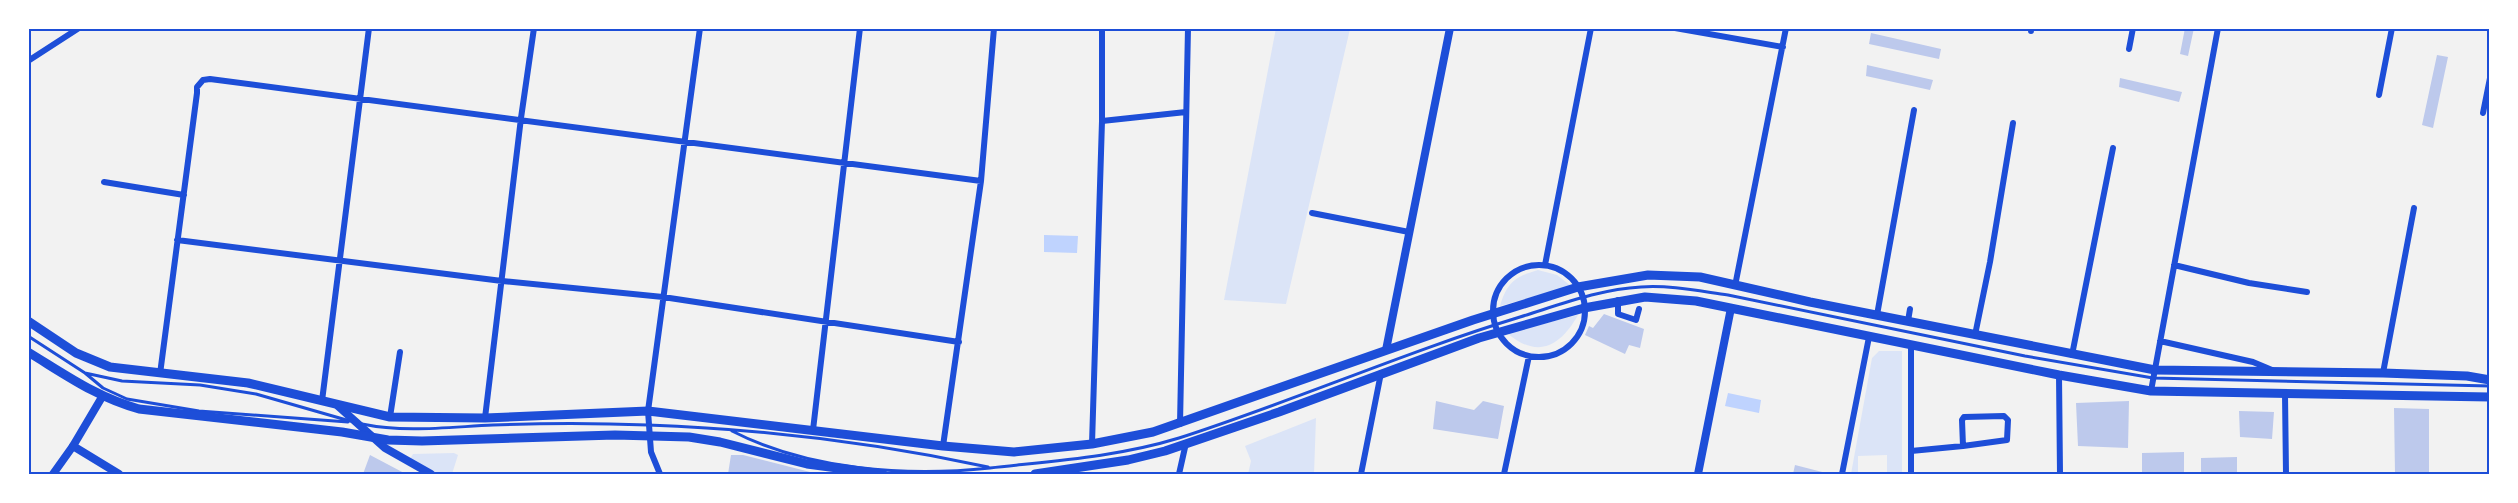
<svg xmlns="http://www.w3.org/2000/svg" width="2518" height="503" font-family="'Noto Sans',sans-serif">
<rect width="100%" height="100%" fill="#f2f2f2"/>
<path fill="#dbe4f7" d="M1276,28L1350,29L1286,304L1224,300Z
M1538,270L1557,275L1571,286L1500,306C1507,283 1514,277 1538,270Z
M1578,315C1560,347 1537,359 1507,333Z
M1879,351H1902V474H1887V455L1858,456V474H1851L1872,358Z
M1316,418L1314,474H1248L1251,461L1245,446Z
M454,453L458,455L452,474H435L410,459L413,454Z"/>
<path fill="#bfd3fe" d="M1044,235L1078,236L1077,253L1044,252Z
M1728,393L1761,400L1759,413L1725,406Z"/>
<path fill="#bdc9ec" d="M2185,28H2194L2188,56L2180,54Z
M1871,33L1941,49L1939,59L1869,44Z
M2437,55L2448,57L2433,128L2422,125Z
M1867,65L1933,80L1930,90L1866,76Z
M2120,78L2182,92L2179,102L2119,87Z
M1604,314L1644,329L1640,348L1629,345L1625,354L1585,335L1589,326L1593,328Z
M1436,401L1474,410L1483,401L1504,406L1498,439L1433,429Z
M2129,401L2128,448L2078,446L2076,403Z
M2394,408L2429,409V474H2395Z
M2239,411L2274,412L2272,439L2240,437Z
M2184,452V474H2142V453Z
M370,455L406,474H363Z
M731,455H743L818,474H728Z
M2237,457V474H2201V458Z
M1795,465L1830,474H1793Z"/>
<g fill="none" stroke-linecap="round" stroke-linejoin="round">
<path stroke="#1d4ed8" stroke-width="3" d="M28,336L85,373L103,388L127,399L199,411L348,422
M85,373L122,381L200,385L256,394L350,421
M362,424C405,433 449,427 493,425C545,423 597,423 648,425C762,429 877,443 988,467
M732,431C808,470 906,477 990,468C1053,461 1117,457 1179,438C1294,401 1405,352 1520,317C1559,305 1600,289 1641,287C1670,285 1699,291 1728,295L2025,356L2153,378L2490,386"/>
<path stroke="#1d4ed8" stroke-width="6" d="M1675,28L1783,47
M2031,31V28
M2129,49L2133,28
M28,61L79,28
M2379,95L2392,28
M2483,113L2490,78
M1102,121L1186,112
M104,182L184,195
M1312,213L1409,232
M177,240L502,281L663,297L959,342
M1545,265L1591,28
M2174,265L2249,283L2307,292
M1493 311a46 46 0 1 1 92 0a46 46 0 1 1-92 0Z
M1735,286L1786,28
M1618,300V314L1636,320L1639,309
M1877,315L1914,110
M1908,321L1910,309
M1975,335L1990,262L2013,123
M2160,341L2253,362L2272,370
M2072,355L2113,148
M2383,373L2414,208
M160,374L197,93V87L203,80L210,79L981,181
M2059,375L2060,474
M2151,391L2218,28
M2285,394L2286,474
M322,401L369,28
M390,417L400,352
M485,418L521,118L534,28
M1180,424L1188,28
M813,430L860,28
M1092,444L1102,121V28
M943,446L981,181L994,28
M1911,451L1963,446L1962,420L1964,417L2004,416L2008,420L2007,440L1963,446
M660,474L651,452L648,411L700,28
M1179,474L1186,443
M1361,474L1381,373
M1504,474L1529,356
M1842,474L1869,337
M1911,474V344"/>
<path stroke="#1d4ed8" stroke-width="8" d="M1386,350L1450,28
M53,474L73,446
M1698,474L1731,308"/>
<path stroke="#1d4ed8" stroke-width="8" d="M102,397L73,446L119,474
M338,406L385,448L431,474"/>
<path stroke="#1d4ed8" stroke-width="9" d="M28,321L76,353L110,367L248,383L390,417L485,418L648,411L943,446L1014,452L1092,444L1153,432L1473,320L1578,287L1648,275L1700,277L1810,302L2155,370L2383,373L2467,376L2490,380
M28,352C66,375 96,397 139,409L342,432L388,440L422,441L615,435L689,437L720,442L807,464L883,474
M1035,474L1128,460L1165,451L1279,412L1479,338L1584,308L1645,297L1696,301L2059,375L2151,391L2490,397"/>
</g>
<rect width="2518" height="503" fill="none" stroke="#ffffff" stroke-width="60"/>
<rect x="30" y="30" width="2458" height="443" fill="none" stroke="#1d4ed8" stroke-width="2"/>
</svg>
